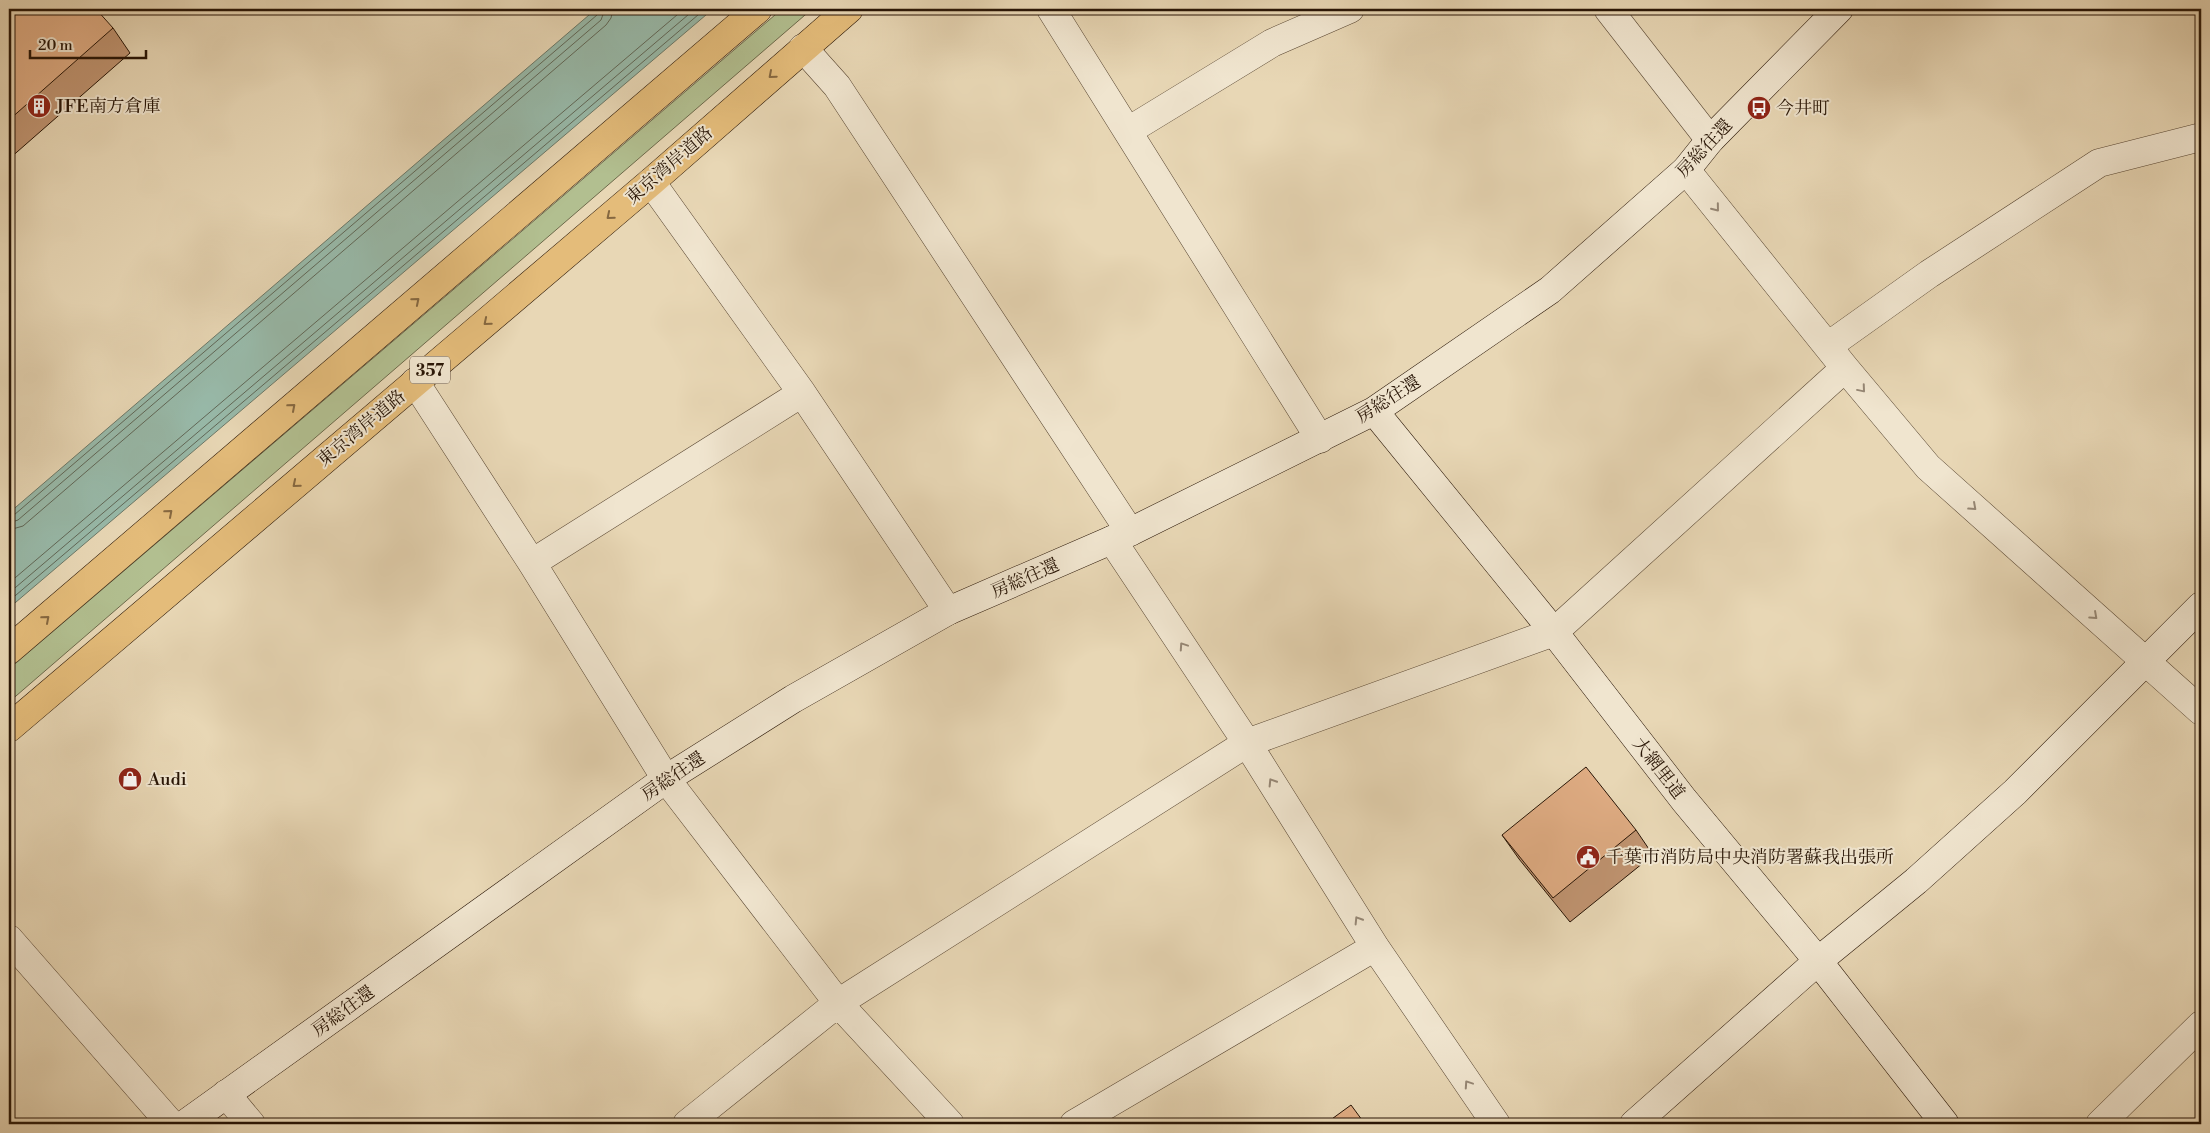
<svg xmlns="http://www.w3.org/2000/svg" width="2210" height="1133" font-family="'Libre Bodoni','Noto Serif JP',serif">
<rect width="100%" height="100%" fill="#e8d7b5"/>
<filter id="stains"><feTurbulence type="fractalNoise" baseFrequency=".004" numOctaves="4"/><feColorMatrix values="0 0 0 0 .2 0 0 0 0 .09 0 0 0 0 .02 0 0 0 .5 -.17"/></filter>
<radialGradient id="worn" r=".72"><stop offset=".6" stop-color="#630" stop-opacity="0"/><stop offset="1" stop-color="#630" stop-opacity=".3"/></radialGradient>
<path fill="#b2bf90" stroke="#6d6a4b" d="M782,9H812L9,702V669Z"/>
<path fill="#98baaa" stroke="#6b7868" d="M596,9H713L9,608V513Z"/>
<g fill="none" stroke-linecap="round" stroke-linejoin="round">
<path stroke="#606858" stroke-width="1" d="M9,517L14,515L597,15L599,9
M9,523L18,520L601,20L605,9
M9,530L23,526L606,25L611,18L613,9
M9,583L684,9
M9,593L695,9
M9,601L705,9"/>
<g stroke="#584632" stroke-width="29">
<path id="street" d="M1051,9L1320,439
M1608,9L1710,140
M803,48L837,86L1130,532
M1128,131L1272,43L1350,9
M1686,170L1845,368L1928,467L2201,711
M651,182L802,393L948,611
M1828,346L1929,274L2099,163L2201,137
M415,382L532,563L666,779L838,1003L950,1124
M1112,540L1247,743L1375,947L1496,1124
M532,563L802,393
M9,939L171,1124
M226,1094L251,1124
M687,1124L838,1003L1247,743L1554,632L1845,368
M1074,1124L1375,947
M2100,1124L2201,1025"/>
</g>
<g stroke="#281506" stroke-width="29">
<path id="secondary" d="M1374,411L1554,632L1684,800L1818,961L1945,1124
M185,1124L666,779L793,699L948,611L1130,532L1374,411L1550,290L1686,170L1710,140L1839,9
M1634,1124L1818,961L1916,881L2015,792L2201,606"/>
</g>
<g stroke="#281506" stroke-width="29">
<path id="highway" d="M9,650L758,9
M9,728L651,182L849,9"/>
</g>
<use href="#street" stroke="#f0e5cf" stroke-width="28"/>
<use href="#secondary" stroke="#f0e5cf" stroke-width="28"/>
<use href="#highway" stroke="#e4bc7a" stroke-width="28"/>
</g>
<path fill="#c09471" stroke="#281506" d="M9,9L113,28L130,53L9,159Z
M1636,830L1653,855L1570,922L1519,859L1502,835Z"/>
<path fill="#dfac83" stroke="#281506" d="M9,9H96L113,28L9,120Z
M1586,767L1636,830L1553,898L1502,835Z
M1351,1105L1365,1124H1325Z"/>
<defs><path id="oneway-chevron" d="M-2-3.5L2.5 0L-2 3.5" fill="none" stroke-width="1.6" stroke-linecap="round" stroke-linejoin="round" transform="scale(1.25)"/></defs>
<g stroke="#866840">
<use href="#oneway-chevron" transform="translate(772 75) rotate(139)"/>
<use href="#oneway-chevron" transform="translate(610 216) rotate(140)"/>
<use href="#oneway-chevron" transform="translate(416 301) rotate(-40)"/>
<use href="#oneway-chevron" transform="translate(487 322) rotate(140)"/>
<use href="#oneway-chevron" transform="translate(292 407) rotate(-41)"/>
<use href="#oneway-chevron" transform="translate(296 484) rotate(140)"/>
<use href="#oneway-chevron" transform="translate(169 513) rotate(-41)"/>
<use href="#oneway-chevron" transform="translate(46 619) rotate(-41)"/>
</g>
<g stroke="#968775">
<use href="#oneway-chevron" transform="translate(1716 208) rotate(51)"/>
<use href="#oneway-chevron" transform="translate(1862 389) rotate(50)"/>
<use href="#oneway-chevron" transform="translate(1973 507) rotate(42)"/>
<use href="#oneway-chevron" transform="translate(2094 616) rotate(42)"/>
<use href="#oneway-chevron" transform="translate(1183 646) rotate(-124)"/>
<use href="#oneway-chevron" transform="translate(1272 782) rotate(-122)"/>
<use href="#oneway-chevron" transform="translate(1358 920) rotate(-122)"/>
<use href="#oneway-chevron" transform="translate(1468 1084) rotate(-124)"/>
</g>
<defs>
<g id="building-disc" transform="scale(1.25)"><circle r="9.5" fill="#8f2418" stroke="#f0e5cf"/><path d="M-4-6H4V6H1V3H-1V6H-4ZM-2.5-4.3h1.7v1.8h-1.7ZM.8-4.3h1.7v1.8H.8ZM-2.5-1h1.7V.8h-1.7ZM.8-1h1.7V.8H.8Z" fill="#fff"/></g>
<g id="bus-disc" transform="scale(1.25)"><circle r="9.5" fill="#8f2418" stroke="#f0e5cf"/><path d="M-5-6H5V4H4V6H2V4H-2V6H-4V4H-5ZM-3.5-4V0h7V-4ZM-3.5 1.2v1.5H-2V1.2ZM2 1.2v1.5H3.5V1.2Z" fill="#fff"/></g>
<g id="shop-disc" transform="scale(1.25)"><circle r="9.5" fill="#8f2418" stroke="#f0e5cf"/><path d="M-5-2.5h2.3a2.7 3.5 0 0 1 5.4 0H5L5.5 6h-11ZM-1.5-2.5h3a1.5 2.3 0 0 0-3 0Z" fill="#fff"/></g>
<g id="civic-disc" transform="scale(1.25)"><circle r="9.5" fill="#8f2418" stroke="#f0e5cf"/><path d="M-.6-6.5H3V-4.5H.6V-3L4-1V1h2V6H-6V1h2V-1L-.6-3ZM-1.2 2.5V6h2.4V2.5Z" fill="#fff"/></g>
</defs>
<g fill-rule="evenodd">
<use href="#building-disc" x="39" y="106"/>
<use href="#bus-disc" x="1759" y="108"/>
<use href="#shop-disc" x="130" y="779"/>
<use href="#civic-disc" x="1588" y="857"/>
</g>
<g text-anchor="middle" stroke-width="4" stroke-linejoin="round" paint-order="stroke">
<rect fill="#f0e5cf" stroke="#645342" stroke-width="1" x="410" y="356.5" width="40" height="27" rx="4"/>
<g font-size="16" font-weight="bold" fill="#281506">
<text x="430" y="376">357</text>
</g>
<g font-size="18" fill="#281506" stroke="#f0e5cf" text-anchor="start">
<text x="56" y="112">JFE南方倉庫</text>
<text x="1776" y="114">今井町</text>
<text x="148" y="785">Audi</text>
<text x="1606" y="863">千葉市消防局中央消防署蘇我出張所</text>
</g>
<g font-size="18" fill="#281506" stroke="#f0e5cf">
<text transform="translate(1704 148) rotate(-47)" y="6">房総往還</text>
<text transform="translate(669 165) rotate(-41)" y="6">東京湾岸道路</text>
<text transform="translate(1388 399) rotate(-32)" y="6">房総往還</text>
<text transform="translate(361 428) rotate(-40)" y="6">東京湾岸道路</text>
<text transform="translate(1025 578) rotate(-24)" y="6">房総往還</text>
<text transform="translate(1659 768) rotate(52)" y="6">大網里道</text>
<text transform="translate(673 776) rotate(-34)" y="6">房総往還</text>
<text transform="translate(343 1011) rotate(-36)" y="6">房総往還</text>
</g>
</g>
<rect width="2210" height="1133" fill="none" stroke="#e8d7b5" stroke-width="30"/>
<rect x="10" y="10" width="2190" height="1113" fill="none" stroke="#281506" stroke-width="2.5"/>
<rect x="15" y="15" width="2180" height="1103" fill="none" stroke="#281506"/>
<path d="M30 50v8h116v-8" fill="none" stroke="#281506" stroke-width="2.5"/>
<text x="38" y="50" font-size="15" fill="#281506" stroke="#f0e5cf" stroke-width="4" paint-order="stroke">20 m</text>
<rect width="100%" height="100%" filter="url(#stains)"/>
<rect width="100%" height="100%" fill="url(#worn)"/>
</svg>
